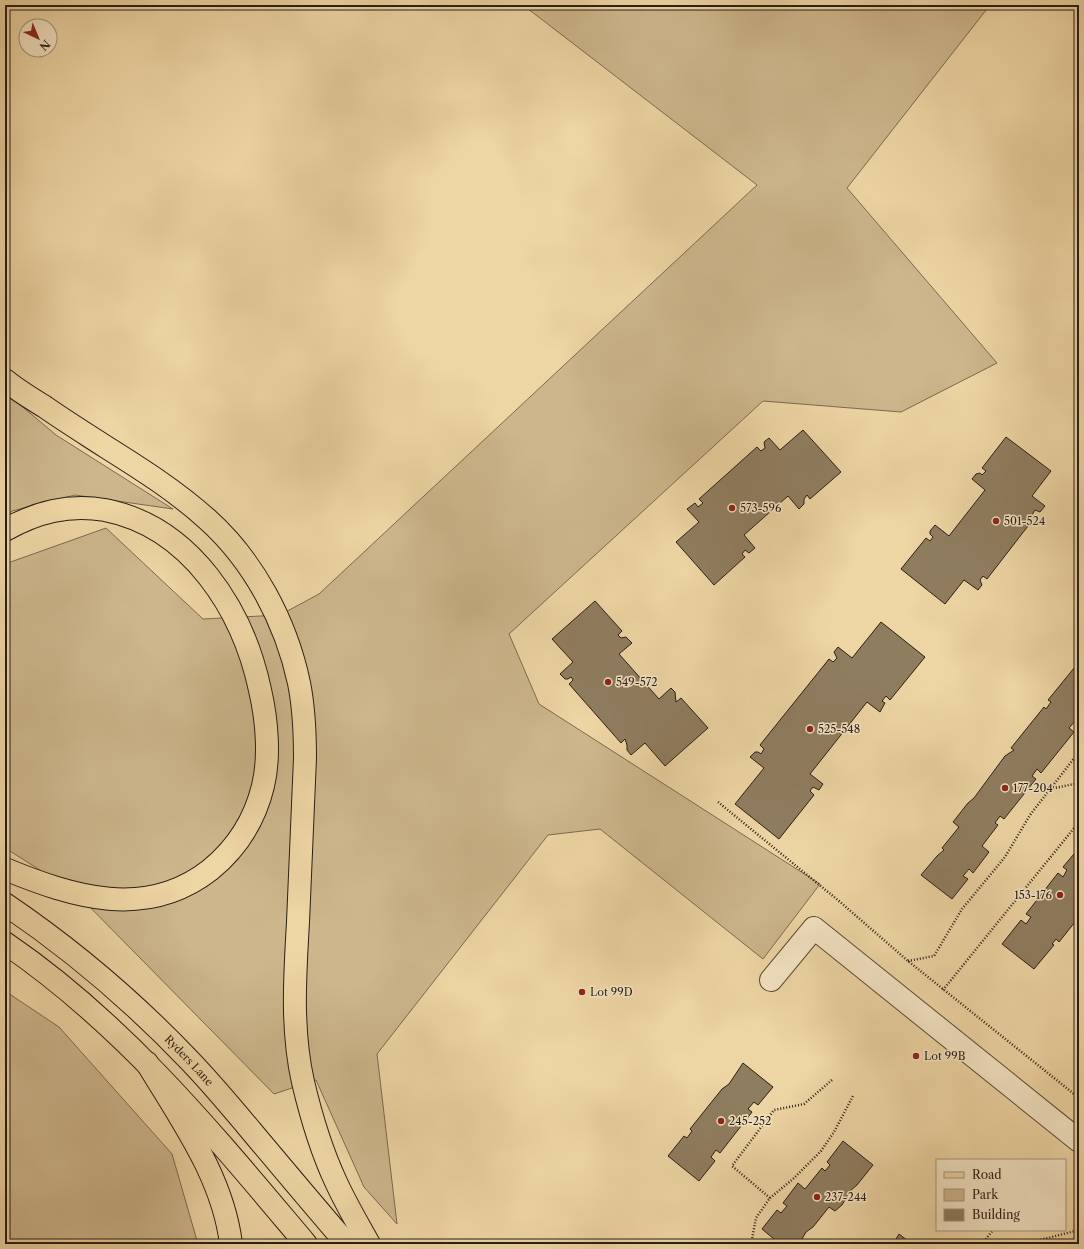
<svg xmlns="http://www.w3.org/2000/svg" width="1084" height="1249" font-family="'Libre Caslon Text',serif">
<rect width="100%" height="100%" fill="#eed5a4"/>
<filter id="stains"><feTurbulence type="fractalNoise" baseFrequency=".005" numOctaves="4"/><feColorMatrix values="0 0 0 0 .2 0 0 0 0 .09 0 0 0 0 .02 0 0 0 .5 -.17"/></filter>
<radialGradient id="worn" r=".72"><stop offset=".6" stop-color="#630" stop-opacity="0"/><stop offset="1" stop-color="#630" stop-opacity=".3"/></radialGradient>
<path fill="#cdb68c" stroke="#7b6a51" d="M523,5H990L847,188L997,363L901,412L763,401L509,634L539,704L820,884L763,959L600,829L548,835L377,1054L397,1224L364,1187L316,1080L274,1094L75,892L5,848V564L106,528L203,619L280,615L319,594L757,185Z
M5,392L56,435L173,509L75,495L12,511L5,517Z
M5,991L59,1027L172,1154L198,1244H5Z"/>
<path fill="#8f7d60" stroke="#291e16" d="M803,430L841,472L810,499L807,495L804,499V504L799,509L788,496L744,535L755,548L749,553L745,550L742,554L745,557L714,585L676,542L699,522L687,509L695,503L698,507L703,503L699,499L757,447L761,451L765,448L764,442L769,438L780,450Z
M1006,437L1051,471L1032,496L1045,506L1040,512L1035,510L1032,515L1035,517L987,579L983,576L980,580L982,585L978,590L964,580L945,604L901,569L926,538L930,541L933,537L930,534V531L935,525L949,536L985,490L972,479L976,474L980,473L982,475L986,471L982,468Z
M595,601L622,631L618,635L621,638L626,637L632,643L619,654L659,699L671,688L675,692L676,702L681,698L708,728L665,766L645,743L631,755L627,750V745L625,739L621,743L569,684L573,680L571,677L568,679H565L560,674L573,662L552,639Z
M881,622L925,657L890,700L886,696L882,701L885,703L880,712L867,702L810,774L823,784L819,790L813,787L810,791L814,795L779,839L735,804L764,768L750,757L755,752H758L761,754L764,749L760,745L829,659L833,662L837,658L834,652L838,647L852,658Z
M1079,662V725L1075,721L1069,728L1074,732L1041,773L1037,769L1032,776L1036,779L1004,819L1000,816L995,823L998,825L982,846L989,852L973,873L969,869L963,876L968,879L952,899L921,875L937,856L944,850L942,848L959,827L953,822L968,803L974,798L1005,756L1014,750L1011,748L1044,707L1046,709L1051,702L1048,700Z
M1079,848V917L1059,942L1056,939L1052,944L1054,945L1034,969L1002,944L1021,920L1026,924L1031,917L1026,914L1058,873L1063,877L1067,870L1063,867Z
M743,1063L773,1087L758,1105L754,1102L748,1109L752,1112L720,1153L716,1150L711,1157L715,1161L699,1181L668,1156L684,1136L687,1138L692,1131L690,1129L722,1089L729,1084Z
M843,1141L873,1165L857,1185L850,1191L842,1205L835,1211L829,1207L813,1227L806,1232L799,1244H780L762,1229L777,1210L781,1213L787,1206L783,1203L798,1183L805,1189L822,1168L825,1171L830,1165L827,1162Z
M899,1234L912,1244H893Z"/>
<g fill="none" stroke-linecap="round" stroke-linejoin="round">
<g stroke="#5a4c3a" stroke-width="24">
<path id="minor" d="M771,980L814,928L1079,1141"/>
</g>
<g stroke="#291e16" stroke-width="24">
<g id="major">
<path id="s1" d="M5,904C73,950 135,1003 191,1062C213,1085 233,1109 253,1133C284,1170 315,1207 347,1244"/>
<path d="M5,943C124,1024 214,1135 306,1244"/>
</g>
</g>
<g stroke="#291e16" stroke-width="24">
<path id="highway" d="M5,380C17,390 32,399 45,407C65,421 86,434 106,447C141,469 176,491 207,519C254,561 286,622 299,683C304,708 305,733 305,758C303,813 300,867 298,922C295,975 291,1029 303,1082C311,1116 321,1150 336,1182C346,1204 358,1224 369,1244
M5,530C37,512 68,504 105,510C191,527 243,610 260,690C267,720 270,757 263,786C255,819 237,848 210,870C146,920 73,897 5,869
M147,1063C181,1120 223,1177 231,1244"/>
</g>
<path stroke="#291e16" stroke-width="2.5" stroke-dasharray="1 2" stroke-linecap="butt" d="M1050,789L1079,783
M718,802L839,901L908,961L1079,1098
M908,961L934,956L962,909L1005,857L1030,815L1079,752
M943,990L1079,822
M770,1198L793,1179L821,1151L834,1132L853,1096
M751,1244L756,1218L770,1198L732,1166L774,1110L804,1104L832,1080
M982,1244L993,1230
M1033,1244L1036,1241L1079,1230"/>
<use href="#minor" stroke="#f4e4c4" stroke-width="22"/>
<use href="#major" stroke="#eed5a4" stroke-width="22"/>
<use href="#highway" stroke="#eed5a4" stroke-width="22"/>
</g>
<g fill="#8f2418" stroke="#f4e4c4" stroke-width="1.5">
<circle cx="732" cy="508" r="4"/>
<circle cx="996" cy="521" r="4"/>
<circle cx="608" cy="682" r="4"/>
<circle cx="810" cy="729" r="4"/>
<circle cx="1005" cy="788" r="4"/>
<circle cx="1060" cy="895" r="4"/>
<circle cx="582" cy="992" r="4"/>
<circle cx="916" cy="1056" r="4"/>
<circle cx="721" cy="1121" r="4"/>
<circle cx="817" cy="1197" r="4"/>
</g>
<g text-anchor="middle" stroke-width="3" stroke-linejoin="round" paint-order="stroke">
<g font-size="11" fill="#291e16" stroke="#f4e4c4" text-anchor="start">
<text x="740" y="512">573-596</text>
<text x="1004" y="525">501-524</text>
<text x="616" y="686">549-572</text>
<text x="818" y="733">525-548</text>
<text x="1013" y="792">177-204</text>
<text x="1052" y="899" text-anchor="end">153-176</text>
<text x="590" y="996">Lot 99D</text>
<text x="924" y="1060">Lot 99B</text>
<text x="729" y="1125">245-252</text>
<text x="825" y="1201">237-244</text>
</g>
<g font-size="11" fill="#291e16" stroke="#f4e4c4">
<text dy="4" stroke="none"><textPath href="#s1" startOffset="242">Ryders Lane</textPath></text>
</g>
</g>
<rect width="1084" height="1249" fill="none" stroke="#eed5a4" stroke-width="20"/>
<rect x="6" y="6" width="1072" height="1237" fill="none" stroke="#291e16" stroke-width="2"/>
<rect x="10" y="10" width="1064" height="1229" fill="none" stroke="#291e16"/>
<rect x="936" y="1159" width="130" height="72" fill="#f4e4c4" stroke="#a3957e"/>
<rect x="944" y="1172" width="20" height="6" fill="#eed5a4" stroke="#a3957e"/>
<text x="972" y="1179" font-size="12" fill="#291e16">Road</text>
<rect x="944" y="1189" width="20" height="12" fill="#cdb68c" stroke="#a3957e"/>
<text x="972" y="1199" font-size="12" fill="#291e16">Park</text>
<rect x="944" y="1209" width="20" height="12" fill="#8f7d60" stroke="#a3957e"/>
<text x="972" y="1219" font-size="12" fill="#291e16">Building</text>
<g transform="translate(38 38) rotate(136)"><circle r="19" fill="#f4e4c4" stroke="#a3957e"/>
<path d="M0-3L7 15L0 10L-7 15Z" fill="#8f2418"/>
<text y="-6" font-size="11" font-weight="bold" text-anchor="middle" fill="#291e16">N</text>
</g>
<rect width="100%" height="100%" filter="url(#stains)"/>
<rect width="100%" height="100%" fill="url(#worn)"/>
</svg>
